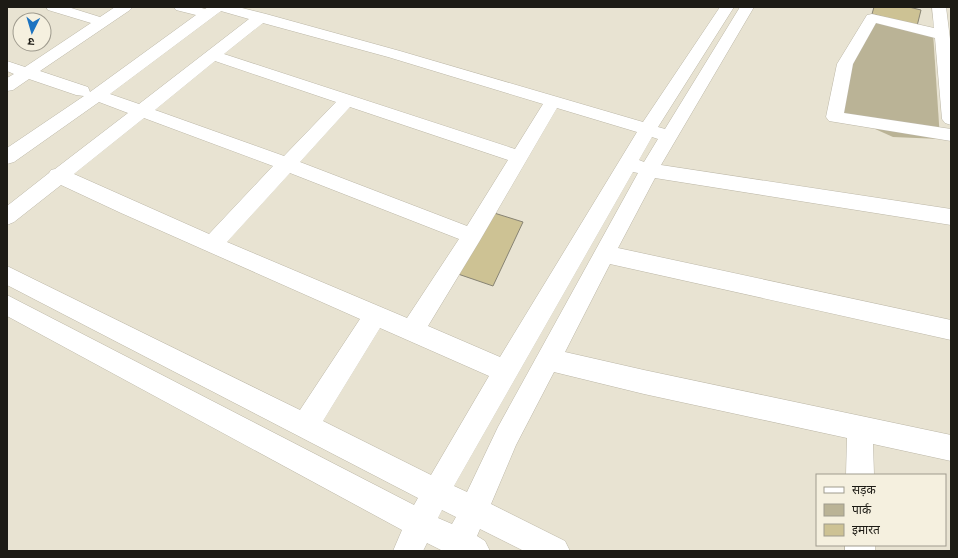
<svg xmlns="http://www.w3.org/2000/svg" width="958" height="558" font-family="Lato,'Noto Sans Devanagari',sans-serif">
<rect width="100%" height="100%" fill="#e8e3d2"/>
<path fill="#bab396" d="M872,18L933,33L940,139L893,137L855,120L831,104Z"/>
<path fill="#cdc294" stroke="#878373" d="M874,7H909L921,10L917,26L872,14Z
M491,212L523,222L493,286L458,274Z"/>
<g fill="none" stroke-linecap="round" stroke-linejoin="round">
<g stroke="#bcb7a7" stroke-width="1">
<path id="minor" d="M46,7H68L100,17L115,7H132L130,10L40,71L88,87L90,92L196,15L176,10L174,7H198L205,9L208,7H238L266,14L400,51L643,122L720,7H734L658,127L665,129L740,7H754L661,165L951,209V225L655,178L618,248L951,320V340L610,264L565,352L644,370L951,435V461L873,444L874,475H846L847,438L644,394L554,372L516,445L491,504L565,541L570,551H524L480,529L477,536L485,541L490,551H440L441,550L427,543L423,551H393L402,530L7,316V295L414,505L418,498L7,285V266L300,410L360,319L121,213L61,185L14,222L7,225V206L49,173L51,170L55,169L128,113L99,102L14,162L7,164V148L84,96L76,95L29,79L13,90L7,91V78L14,74L7,71V61L25,67L91,23L48,10ZM221,11L249,19L139,104L110,94ZM263,23L388,57L543,104L515,149L224,54ZM215,61L336,102L284,156L155,110ZM350,107L508,160L467,226L300,162ZM557,108L637,132L500,357L428,326L479,242ZM144,118L273,166L209,234L74,174ZM652,137L658,139L644,162L639,160ZM633,172L638,173L498,427L467,492L454,486ZM290,173L459,239L407,318L227,242ZM380,328L489,376L431,475L323,421ZM442,510L456,517L452,524L438,518Z
M932,7H946L951,47V125L945,123L942,119L935,38L876,23L853,64L844,113L951,129V141L829,121L826,117L837,64L867,15L872,14L934,28Z
M845,545H875V551H845Z"/>
</g>
<use href="#minor" fill="#fff" fill-rule="evenodd"/>
</g>
<rect width="958" height="558" fill="none" stroke="#1d1b15" stroke-width="16"/>
<rect x="816" y="474" width="130" height="72" fill="#f5f0df" stroke="#9f9b8e"/>
<rect x="824" y="487" width="20" height="6" fill="#ffffff" stroke="#9f9b8e"/>
<text x="852" y="494" font-size="12" fill="#1d1b15">सड़क</text>
<rect x="824" y="504" width="20" height="12" fill="#bab396" stroke="#9f9b8e"/>
<text x="852" y="514" font-size="12" fill="#1d1b15">पार्क</text>
<rect x="824" y="524" width="20" height="12" fill="#cdc294" stroke="#9f9b8e"/>
<text x="852" y="534" font-size="12" fill="#1d1b15">इमारत</text>
<g transform="translate(32 32) rotate(185)"><circle r="19" fill="#f5f0df" stroke="#9f9b8e"/>
<path d="M0-3L7 15L0 10L-7 15Z" fill="#1c73c1"/>
<text y="-6" font-size="11" font-weight="bold" text-anchor="middle" fill="#1d1b15">उ</text>
</g>
</svg>
